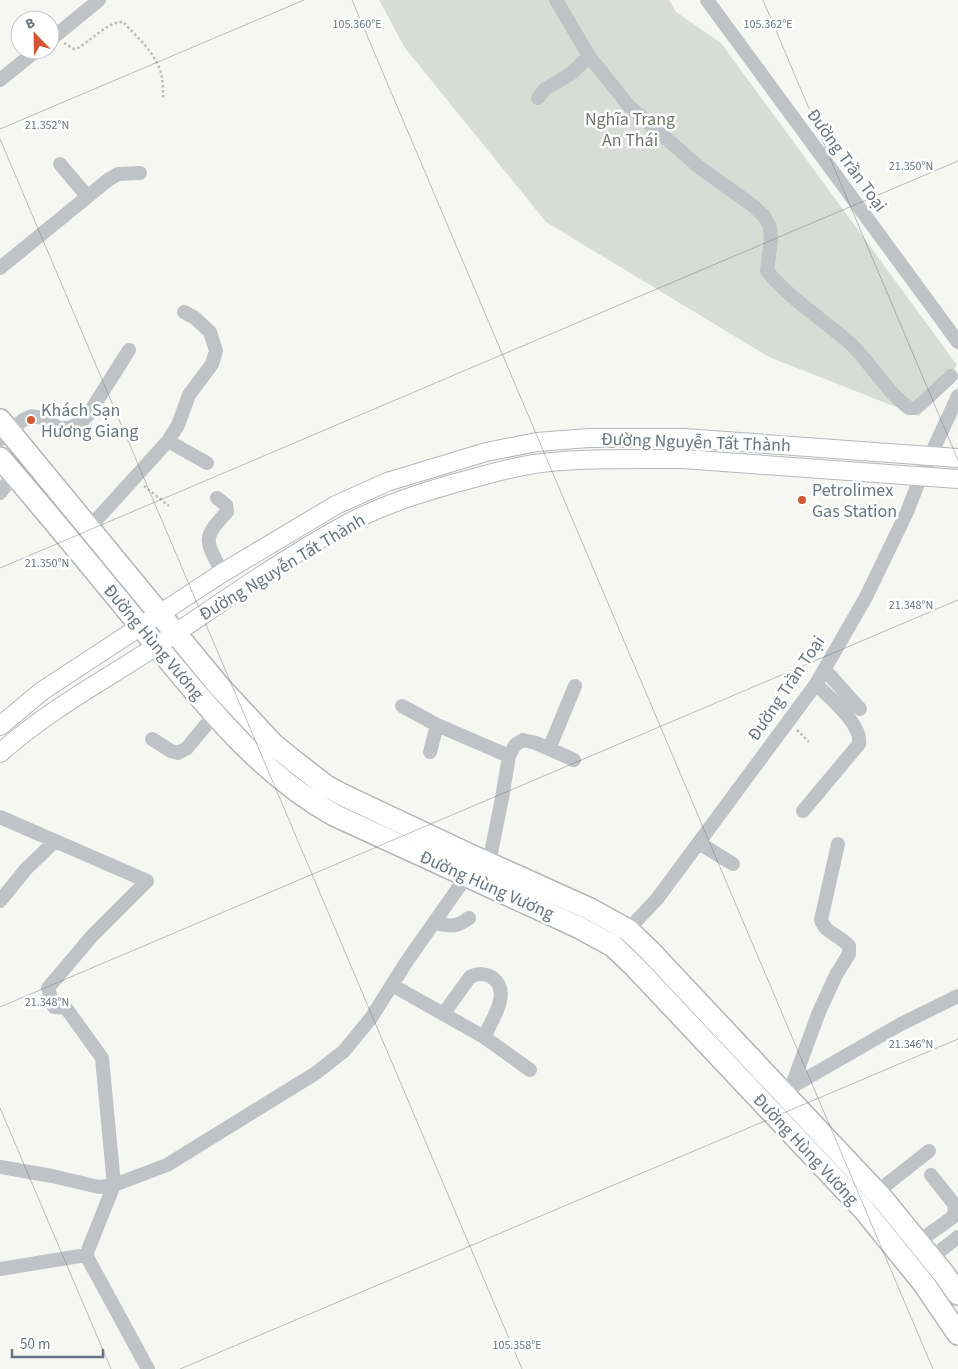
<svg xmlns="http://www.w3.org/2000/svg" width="958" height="1369" font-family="'Source Sans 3',sans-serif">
<rect width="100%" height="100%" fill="#f6f6f3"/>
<path fill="#d7dcd4" d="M379,0H669L676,12L721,43L957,365L919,416L769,357L546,222L405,48Z"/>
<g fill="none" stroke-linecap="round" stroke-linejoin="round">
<g stroke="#b3b7ba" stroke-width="20">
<path id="major" d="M0,726L42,691L222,573L336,505L387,482L486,452L537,442L589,438H684L958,458
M0,753C52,707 107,679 164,641C222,602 280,561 341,527C382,504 429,490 474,478C495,472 519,466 541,463C588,458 636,459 683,459L958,479"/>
</g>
<g stroke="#b2b6b8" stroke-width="24">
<path id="highway" d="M0,420L219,686L274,745L294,761L326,786L343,795L468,854L590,909L628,930L650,951L882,1198L944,1274L958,1294
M0,458C53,519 104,582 156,645C207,707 262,775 334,815L578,927L613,946L634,966L864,1210L924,1284L958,1334"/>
</g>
<path stroke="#b9bcbe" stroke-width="2.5" stroke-dasharray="2.5 2.5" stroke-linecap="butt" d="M64,43L74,49L78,48C90,41 109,21 123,22C137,37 159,56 162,78C163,84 163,91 163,98
M144,486L169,506
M797,730L809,742"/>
<path stroke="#bfc3c6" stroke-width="14" d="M556,0L589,56L629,106L699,167L752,205L764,216L770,227L771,239L767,271C791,300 824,320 852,345C872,365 886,391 909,408H915L921,404L951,376
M707,0L958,342
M50,40L99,0
M0,80L37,50
M538,98L545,89L572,73L589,56
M60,164L87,196
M0,268L108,180L118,174L140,173
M0,440L23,420L32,416L42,418L59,428H69L78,424L88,415L129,350
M168,441L207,463
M0,493L14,474
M217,498L226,505L227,512C200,540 207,541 222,573
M89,528L168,441L178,425L189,395L212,364L216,351L210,332L195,318L184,312
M825,670L860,709
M402,706L437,725L509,756
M152,739L171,751L178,753L187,748L215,714
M549,749L575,686
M430,752L437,725
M803,811L859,744C863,725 829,697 816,684
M0,817L147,881L92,936L48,988L54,1007L66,1008L102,1058L114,1185L86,1255L148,1369
M699,843L733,864
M489,863L502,798L509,756L515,745L523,740L536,743L574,760
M0,901L26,869L55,841
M435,923C451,926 455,928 469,918
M622,936L657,899L816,684L866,597L907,512L921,476L958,396
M392,985L484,1037L530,1070
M444,1013L470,977C479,973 485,973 493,978C512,993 491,1021 484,1037
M791,1088L819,1012L836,975L849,954V946C841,936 825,933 821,920L838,844
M788,1089L901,1024L958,996
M0,1167L52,1176L99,1187L114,1185L167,1165L316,1073L344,1051L371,1018L407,961L466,877
M877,1192L929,1151
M918,1242L953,1217L955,1210L954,1204L931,1175
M931,1258L958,1237
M0,1269L86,1255"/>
<use href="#major" stroke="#fff" stroke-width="18"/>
<use href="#highway" stroke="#fff" stroke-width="21"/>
</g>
<path fill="none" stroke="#677681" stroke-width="1" stroke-opacity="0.45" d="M352,0L933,1369M763,0L958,460M0,129L304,0M0,139L522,1369M0,568L958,161M0,1007L958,600M0,1108L111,1369M180,1369L958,1039"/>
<g fill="#d35735" stroke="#fff" stroke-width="2">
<circle cx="31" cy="420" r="5"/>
<circle cx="802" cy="500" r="5"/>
</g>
<g text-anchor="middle" stroke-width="5" stroke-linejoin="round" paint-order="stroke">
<g font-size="18" fill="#6a7966" stroke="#fff">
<text x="630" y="125">Nghĩa Trang<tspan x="630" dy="21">An Thái</tspan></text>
</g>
<g font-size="18" fill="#677681" stroke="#fff">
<text transform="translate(847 160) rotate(54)" y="6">Đường Trần Toại</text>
<text transform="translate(696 442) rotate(2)" y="6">Đường Nguyễn Tất Thành</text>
<text transform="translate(282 567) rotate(-31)" y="6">Đường Nguyễn Tất Thành</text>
<text transform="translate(154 642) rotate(50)" y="6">Đường Hùng Vương</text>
<text transform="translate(786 688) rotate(-56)" y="6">Đường Trần Toại</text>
<text transform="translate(487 885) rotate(24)" y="6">Đường Hùng Vương</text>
<text transform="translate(806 1149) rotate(47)" y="6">Đường Hùng Vương</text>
</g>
<g font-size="18" fill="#677681" stroke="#fff" text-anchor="start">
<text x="41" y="416">Khách Sạn<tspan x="41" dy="21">Hương Giang</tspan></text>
<text x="812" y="496">Petrolimex<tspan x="812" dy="21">Gas Station</tspan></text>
</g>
</g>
<g font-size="12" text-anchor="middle" fill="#677681" stroke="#fff" stroke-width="5" stroke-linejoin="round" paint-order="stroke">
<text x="357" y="28">105.360°E</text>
<text x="768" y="28">105.362°E</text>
<text x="47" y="129">21.352°N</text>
<text x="911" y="170">21.350°N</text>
<text x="47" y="567">21.350°N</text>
<text x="911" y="609">21.348°N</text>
<text x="47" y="1006">21.348°N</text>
<text x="911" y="1048">21.346°N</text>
<text x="517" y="1349">105.358°E</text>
</g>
<g transform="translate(35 35) rotate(337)"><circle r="24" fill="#ffffff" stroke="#c2c8cd"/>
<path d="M0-4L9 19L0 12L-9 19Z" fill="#d35735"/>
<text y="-8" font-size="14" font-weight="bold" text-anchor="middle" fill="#677681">B</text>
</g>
<path d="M12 1349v8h91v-8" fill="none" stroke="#677681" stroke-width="2.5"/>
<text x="20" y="1349" font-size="15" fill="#677681" stroke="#ffffff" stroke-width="4" paint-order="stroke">50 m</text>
</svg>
